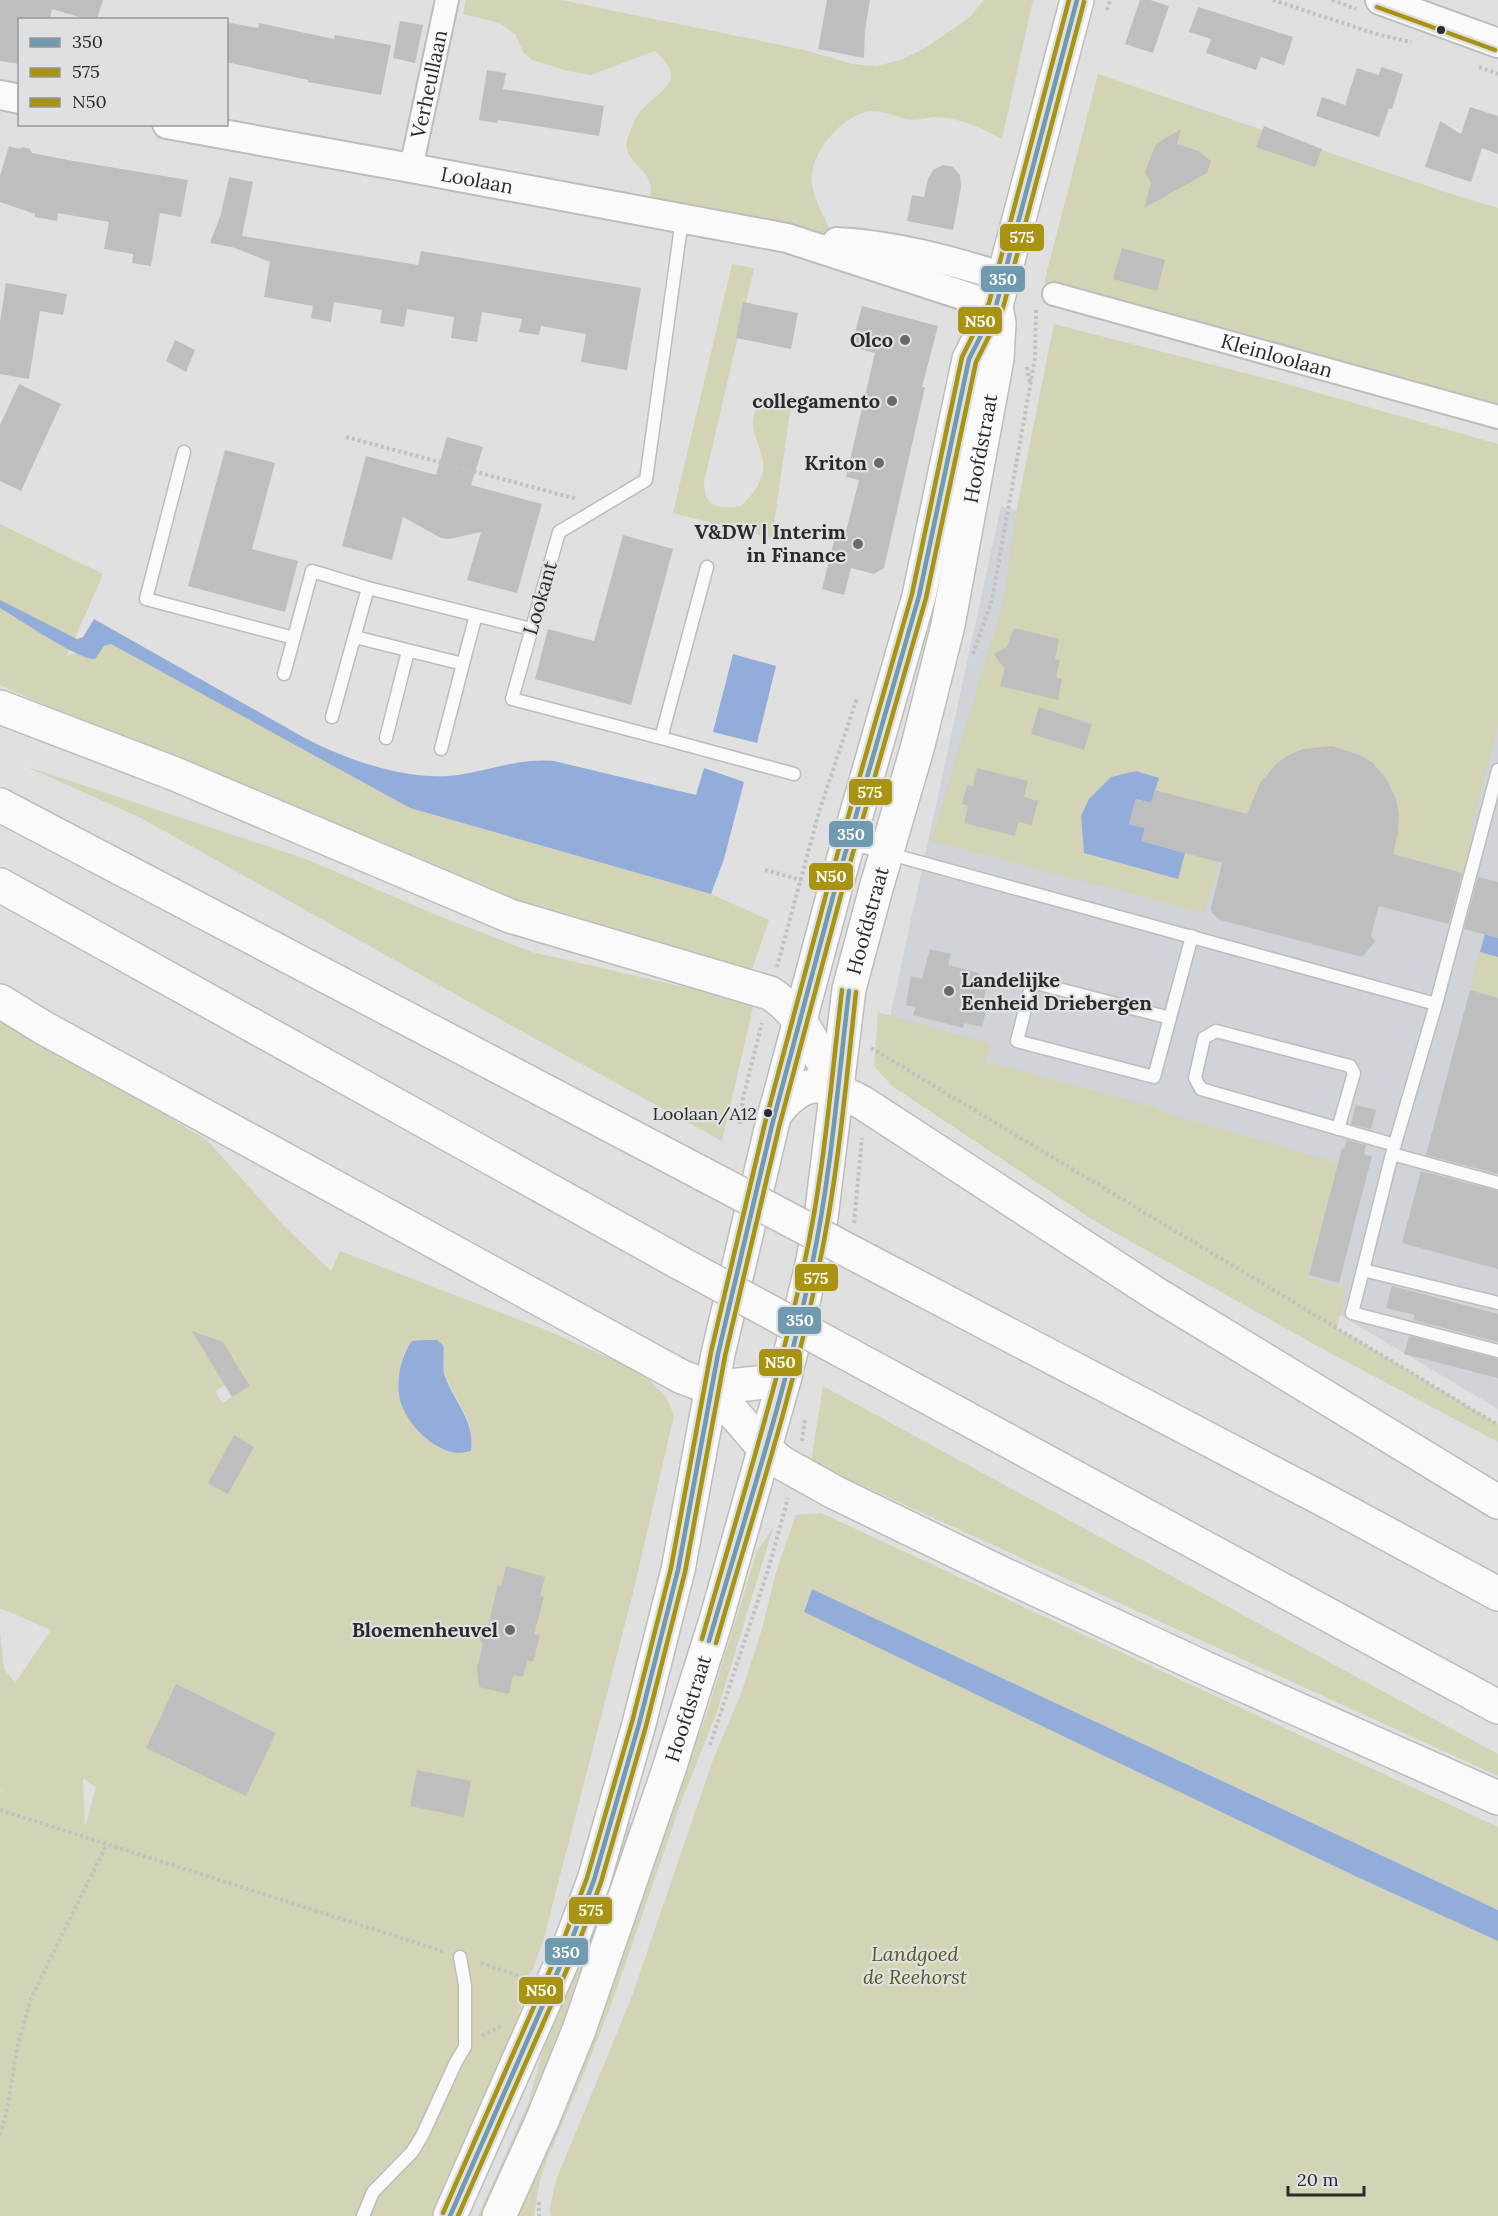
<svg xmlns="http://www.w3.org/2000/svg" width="1498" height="2216" font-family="Lora,serif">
<rect width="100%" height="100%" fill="#e0e0e0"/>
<path fill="#d0d3d7" d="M1001,506L1494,662L1498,649V1409L884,1044Z"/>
<path fill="#d2d4b5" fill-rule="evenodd" d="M466,0H561L805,50L852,64L876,66L901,60L927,47L970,17L984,0H1033L1002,139C981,128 960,118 936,117C929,117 921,120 913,120C900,119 886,111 873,111C844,112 808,154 812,183C814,199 823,215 830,230L823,240L643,212C645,205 651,197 651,190C652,169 619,160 628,137C631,129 634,119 640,112C659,89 690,82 655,51L591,75L568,71L532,60L523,52L515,34L499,23L463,14Z
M1098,74L1445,192L1498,208V418L1044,283Z
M732,264L754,268L704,482C704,508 719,509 741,506C751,496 761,485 763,470C766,449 743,429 758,406C766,394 780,396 792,398L772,538L673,513Z
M1054,324L1280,382L1498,444V725L1476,809L1465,873L1155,790L1159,778L1136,771L1116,776L1081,816L1084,853L1178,879L1185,853L1219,863L1204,913L931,841L1003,604L1017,507Z
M0,524L103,574L67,656L111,644L410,808L711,894L769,920L751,972L532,914L97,729L0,685Z
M25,766L306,859L434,914L532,952L754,1003L722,1141L514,1027L141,818Z
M1480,952L1498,957V998L1470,990Z
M878,1012L991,1044L985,1063L995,1064L1155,1107L1163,1112L1338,1163L1308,1277L1346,1289L1337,1328L1498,1424V1442L1330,1353L1096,1222L892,1086L874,1066Z
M0,1016L207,1140L284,1226L331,1271L340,1251L546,1330L621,1363L649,1380L666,1397L674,1415L634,1589L544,1938L533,1969L523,1986L525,1990L515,2031L436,2216H0V1790L6,1792L0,1789V1631L4,1669L15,1683L51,1630L0,1608ZM405,1350H444C444,1357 442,1366 445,1374C454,1400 477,1421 471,1451C462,1450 450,1452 442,1449C433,1446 424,1435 418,1428C396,1400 394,1383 405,1350ZM232,1356L250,1386L222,1403L215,1391L225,1385ZM84,1779L96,1787L85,1827L83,1779Z
M823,1386L1498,1754V1776L811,1462Z
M821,1513L1498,1827V1910L812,1589L804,1611L1357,1877L1498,1941V2216H551L550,2209L556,2180L631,1999L714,1757L741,1694L762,1629L776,1572L796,1515Z
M773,1528L717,1712L681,1802L614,1997L587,2066L548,2157L540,2180L534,2216H512L707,1713L757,1551Z
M625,1821L639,1826L581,1993L485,2216H478L528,2104L553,2014Z"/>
<path fill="#92adda" d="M0,600L77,639L83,637L94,619L303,737C346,760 409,782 458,775C492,770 519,758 554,761L696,795L704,768L744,782L724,859L711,894L410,808L111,644L104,646L95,659C80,661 16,617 0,608Z
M733,654L776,666L757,743L713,732Z
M1136,771L1159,778L1151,803L1136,799L1129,824L1145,828L1142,841L1185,853L1178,879L1084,853L1081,816L1089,799L1111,777Z
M1485,934L1498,938V957L1480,952Z
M425,1340H437L443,1345C445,1354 442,1363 444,1373C452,1400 476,1420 471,1451C466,1452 461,1453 457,1453C433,1451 406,1423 400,1400C396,1380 400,1357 412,1341Z
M812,1589L1498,1910V1941L1357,1877L804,1612Z"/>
<path fill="#bebebe" d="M0,0H103L97,19H86L52,9L50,20H20V64L0,61Z
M827,0H870L865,30L864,58L818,49Z
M1140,0H1150L1169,6L1153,53L1125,44Z
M1198,7L1293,37L1284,65L1261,57L1256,70L1206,53L1211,39L1189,32Z
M400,21L423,25L415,63L393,58Z
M226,22L258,28L259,23L334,39L335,35L391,45L381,95L308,82V80L226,62Z
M1381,67L1403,74L1392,109L1389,108L1379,137L1316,116L1322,97L1345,105L1357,68L1379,75Z
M487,70L506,73L503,89L604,106L599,136L498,120L497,123L479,120Z
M1470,107L1498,116V154L1482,148L1471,182L1425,167L1440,121L1461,134Z
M1264,126L1322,149L1315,167L1256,147Z
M1181,129L1177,144L1198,151L1211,161L1207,173L1144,208L1151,183L1145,172L1156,144Z
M9,146L18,149L23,147L30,149L32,153L68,160L188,180L181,217L160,213L151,266L132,263L133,254L104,249L109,222L58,213L57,221L35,217V214L0,202V176Z
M943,165L953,167L960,175L961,187L953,230L907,221L912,195L924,197L928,179L933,170Z
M229,177L253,182L242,236L418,265L421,251L641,288L627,370L581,362L586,334L541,326L539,335L519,332L522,319L482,312L477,342L451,338L454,317L407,309L404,327L380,323L382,310L334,302L331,322L311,318L313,306L264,297L270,262L235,248L210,243L221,214Z
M1122,248L1165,260L1157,291L1113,279Z
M6,283L67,294L63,315L40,311L29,379L0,374V322Z
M743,302L798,313L791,349L736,338Z
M862,306L938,326L922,387H925L884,568L874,574L851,568L844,595L822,589L837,529L846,531L859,480L846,477L875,353L851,347Z
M175,340L195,350L186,372L166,361Z
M19,384L61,404L21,491L0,481V425Z
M447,437L483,447L471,485L542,504L517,593L467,580L481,532L449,539L441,538L403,517L392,560L342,546L366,456L436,475Z
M225,450L275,463L252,549L298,561L285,612L188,586Z
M623,535L673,549L631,705L535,679L548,629L594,641Z
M1014,628L1059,639L1055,659L1060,660L1056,677L1062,679L1058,700L1000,686L1005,667L1002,666L994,654L1007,647Z
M1039,707L1092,724L1084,750L1031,734Z
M1332,746L1360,755L1373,763L1387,780L1396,799L1399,815L1398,833L1393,854L1462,873L1449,924L1379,906L1371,935L1375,942L1362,957L1220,920L1212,913L1211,908L1222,863L1141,841L1145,828L1129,824L1136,799L1151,803L1155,790L1247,814L1260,783L1277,763L1289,755L1303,749Z
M977,768L1028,781L1024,797L1038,801L1032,825L1018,822L1015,836L964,823L968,806L962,804L967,785L973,786Z
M1478,877L1498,882V938L1464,929Z
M930,949L951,954L948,965L979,973V975L989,978L982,1006L987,1007L982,1027L964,1023L963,1028L913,1015L916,1007L906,1005L911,976L922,979Z
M1470,990L1498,998V1174L1426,1155Z
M1356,1105L1376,1110L1371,1129L1351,1124Z
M1347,1140L1366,1145L1364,1154L1372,1156L1339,1283L1309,1275L1342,1148L1344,1149Z
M1421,1171L1498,1191V1269L1402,1243Z
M1392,1286L1498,1314V1342L1413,1320L1415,1315L1386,1308Z
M192,1331L223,1342L250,1386L232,1397Z
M1409,1336L1498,1359V1378L1404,1354Z
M234,1435L254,1447L228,1494L208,1483Z
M506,1566L545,1577L540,1596L544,1597L534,1634L540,1635L533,1662L527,1660L523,1677L513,1675L509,1694L479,1687L477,1668L483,1645L476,1633L488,1626L498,1585L501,1586Z
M176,1684L276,1733L246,1796L146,1748Z
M417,1770L471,1781L464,1817L410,1806Z"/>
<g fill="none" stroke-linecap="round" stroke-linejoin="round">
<g stroke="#bdbdbd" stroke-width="15">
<path id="service" d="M682,219L646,480L559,532L512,699L661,738L707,567
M184,452L146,599L294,638
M355,637L463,664L441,749
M463,664L476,615
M284,674L312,571L368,588L531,629
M332,717L368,588
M386,738L408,651
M661,738L794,774
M1498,770L1436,1004L1392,1154L1363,1270L1498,1303
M850,843L1436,1004
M1170,1018L1032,982L1017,1041L1154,1077L1192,936
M1338,1129L1354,1073L1350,1066L1216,1031L1204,1038L1195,1078L1201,1089L1395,1145
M1392,1154L1498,1183
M1363,1270L1352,1313L1498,1351
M363,2216L373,2192L412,2152L422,2136L456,2062L465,2047V1985L460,1957"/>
</g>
<g stroke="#bdbdbd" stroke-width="26">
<g id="minor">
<path id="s1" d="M411,168L447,0"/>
<path id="s2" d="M1054,294L1498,417"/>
</g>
</g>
<g stroke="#bdbdbd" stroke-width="32">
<g id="tertiary">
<path d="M1380,0L1498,43"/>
<path d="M0,95L20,99"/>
<path id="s3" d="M167,124L411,168L787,238L996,306"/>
<path d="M837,242C894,245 949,260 1004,277"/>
</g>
</g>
<g stroke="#bdbdbd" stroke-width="36">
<g id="primary">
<path d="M450,2216L572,1939L594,1880L639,1724L678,1570L718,1354L772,1125L835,889L919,596L969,359L996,306L1077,0"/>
<path id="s4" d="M499,2216L542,2121L579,2030L669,1769L716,1620L784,1380L812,1265L821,1218L849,989L877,885L917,749L948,625L997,359L999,323L996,307"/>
</g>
</g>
<g stroke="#bdbdbd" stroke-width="36">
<path id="motorway" d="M0,707L175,774L510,916L770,993C804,1014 819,1055 836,1089
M0,805L703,1174
M0,885L680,1263
M0,1001L44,1028L682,1377L712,1388L784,1380
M775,1114C805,1075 823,1082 863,1103L1156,1294L1498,1502
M870,1262L1330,1503L1498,1594
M848,1354L1498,1707
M712,1388L765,1449L782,1463L834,1492L1003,1574L1207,1669L1498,1798"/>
</g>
<path stroke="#c0c1c1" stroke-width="4" stroke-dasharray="3 3" stroke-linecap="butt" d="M1273,0L1376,34L1411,42
M1332,0L1356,9
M1107,10L1110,0
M1479,67L1498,74
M1027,367L1030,383
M346,437L577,499
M973,654L992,600L1035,358L1036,309
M765,870L801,880
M777,967L819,812L857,698
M871,1048L1498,1425
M740,1124L743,1098L762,1023
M854,1223L862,1138
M802,1441L805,1419
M710,1745L768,1570L788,1498
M0,1810L445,1952
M481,1963L525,1978
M482,2036L502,2026
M0,2135L6,2115L18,2044L31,1998L107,1844
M539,2202V2216"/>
<use href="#service" stroke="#fafafa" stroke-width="12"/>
<use href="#minor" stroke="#fafafa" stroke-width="22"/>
<use href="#tertiary" stroke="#fafafa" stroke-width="28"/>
<use href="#primary" stroke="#fafafa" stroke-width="33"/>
<use href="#motorway" stroke="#fafafa" stroke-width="33"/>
<g stroke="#bdbdbd" stroke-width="36" stroke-linecap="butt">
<path id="motorway-bridge" d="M703,1174L870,1262
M680,1263L848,1354"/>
</g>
<use href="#motorway-bridge" stroke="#fafafa" stroke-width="33"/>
<g stroke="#dfe0e1" stroke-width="9">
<path id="bus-1" d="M709,1641C745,1516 786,1392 812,1265C831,1175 838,1082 849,991
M450,2216L572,1939L594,1880L639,1724L678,1570L718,1354L772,1125L835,889L919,596L969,359L996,306L1077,0"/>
</g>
<g stroke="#dfe0e1" stroke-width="9">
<path id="bus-2" d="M1377,7L1495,50
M716,1643C752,1518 793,1394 819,1266C838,1176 846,1083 856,992
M458,2216L579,1942L601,1882L646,1726L685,1572L725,1356L779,1127L842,891L926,598L976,362L1003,308L1084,2"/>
</g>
<g stroke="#dfe0e1" stroke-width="9">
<path id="bus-3" d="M702,1639C737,1515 776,1391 804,1265C824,1175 831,1082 842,990
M443,2213L565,1936L587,1878L632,1722L671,1568L711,1352L765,1123L828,887L912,594L962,357L989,303L1069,0"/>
</g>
<use href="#bus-1" stroke="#709aaf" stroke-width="4.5"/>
<use href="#bus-2" stroke="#a89312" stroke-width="4.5"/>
<use href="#bus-3" stroke="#a89312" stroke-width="4.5"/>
</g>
<g fill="#2b2b2c" stroke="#dfe0e1" stroke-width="2">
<circle cx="1441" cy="30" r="5"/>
<circle cx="768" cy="1113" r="5"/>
</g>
<g fill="#6a6a6b" stroke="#dfe0e1" stroke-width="2">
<circle cx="905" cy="340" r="6"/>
<circle cx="892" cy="401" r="6"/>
<circle cx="879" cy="463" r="6"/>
<circle cx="858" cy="544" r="6"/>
<circle cx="949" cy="991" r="6"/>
<circle cx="510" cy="1630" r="6"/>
</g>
<g text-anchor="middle" stroke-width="4.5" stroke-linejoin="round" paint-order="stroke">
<g font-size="18" fill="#2b2b2c" stroke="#dfe0e1" text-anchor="end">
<text x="757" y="1120">Loolaan/A12</text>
</g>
<g font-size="20" fill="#2b2b2c" stroke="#dfe0e1">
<text dy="7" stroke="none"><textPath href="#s1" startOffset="86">Verheullaan</textPath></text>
<text dy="7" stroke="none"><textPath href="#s3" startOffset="315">Loolaan</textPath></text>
<text dy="7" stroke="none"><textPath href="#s2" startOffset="231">Kleinloolaan</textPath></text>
<text dy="7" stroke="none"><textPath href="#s4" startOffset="1838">Hoofdstraat</textPath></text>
<text transform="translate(540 598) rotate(-74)" y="7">Lookant</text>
<text dy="7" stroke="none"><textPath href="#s4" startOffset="1352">Hoofdstraat</textPath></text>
<text dy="7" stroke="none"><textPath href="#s4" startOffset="542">Hoofdstraat</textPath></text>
</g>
<g font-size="20" font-weight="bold" fill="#2b2b2c" stroke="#dfe0e1" text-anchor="end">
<text x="893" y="347">Olco</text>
<text x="880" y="408">collegamento</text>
<text x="867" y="470">Kriton</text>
<text x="846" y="539">V&amp;DW | Interim<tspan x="846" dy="23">in Finance</tspan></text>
<text x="961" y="987" text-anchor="start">Landelijke<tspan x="961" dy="23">Eenheid Driebergen</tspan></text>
<text x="498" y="1637">Bloemenheuvel</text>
</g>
<g font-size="20" font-style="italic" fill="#585a1e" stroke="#dfe0e1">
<text x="915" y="1961">Landgoed<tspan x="915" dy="23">de Reehorst</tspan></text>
</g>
</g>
<g stroke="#dfe0e1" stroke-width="2">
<rect x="999" y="223" width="46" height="29" rx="6" fill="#a89312"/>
<rect x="980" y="265" width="46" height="28" rx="6" fill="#709aaf"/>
<rect x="957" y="306" width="46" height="29" rx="6" fill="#a89312"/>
<rect x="848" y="778" width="45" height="28" rx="6" fill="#a89312"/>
<rect x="828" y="820" width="46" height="28" rx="6" fill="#709aaf"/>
<rect x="808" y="862" width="46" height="29" rx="6" fill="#a89312"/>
<rect x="794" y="1263" width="45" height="29" rx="6" fill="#a89312"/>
<rect x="777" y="1306" width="45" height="29" rx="6" fill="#709aaf"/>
<rect x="758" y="1348" width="45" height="29" rx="6" fill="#a89312"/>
<rect x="568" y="1896" width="45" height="29" rx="6" fill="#a89312"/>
<rect x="544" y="1937" width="45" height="29" rx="6" fill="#709aaf"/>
<rect x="518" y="1976" width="46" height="29" rx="6" fill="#a89312"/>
</g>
<g font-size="16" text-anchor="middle" font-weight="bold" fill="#fff">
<text x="1022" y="243">575</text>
<text x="1003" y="285">350</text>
<text x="980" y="327">N50</text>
<text x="870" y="798">575</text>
<text x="851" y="840">350</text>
<text x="831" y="882">N50</text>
<text x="816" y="1284">575</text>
<text x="800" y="1326">350</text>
<text x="780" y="1368">N50</text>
<text x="591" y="1916">575</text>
<text x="566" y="1958">350</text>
<text x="541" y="1996">N50</text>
</g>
<rect x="18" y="18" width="210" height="108" fill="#dfe0e1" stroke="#979899" stroke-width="1.5"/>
<rect x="30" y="38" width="30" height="9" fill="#709aaf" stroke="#979899" stroke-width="1.5"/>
<text x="72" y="48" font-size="18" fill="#2b2b2c">350</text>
<rect x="30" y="68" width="30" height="9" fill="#a89312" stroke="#979899" stroke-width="1.5"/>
<text x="72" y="78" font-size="18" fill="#2b2b2c">575</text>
<rect x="30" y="98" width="30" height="9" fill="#a89312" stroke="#979899" stroke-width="1.5"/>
<text x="72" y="108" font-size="18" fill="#2b2b2c">N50</text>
<path d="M1288 2186v9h76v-9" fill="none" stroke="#2b2b2c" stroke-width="3"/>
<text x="1297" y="2186" font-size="18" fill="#2b2b2c" stroke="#dfe0e1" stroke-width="4.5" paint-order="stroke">20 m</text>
</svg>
